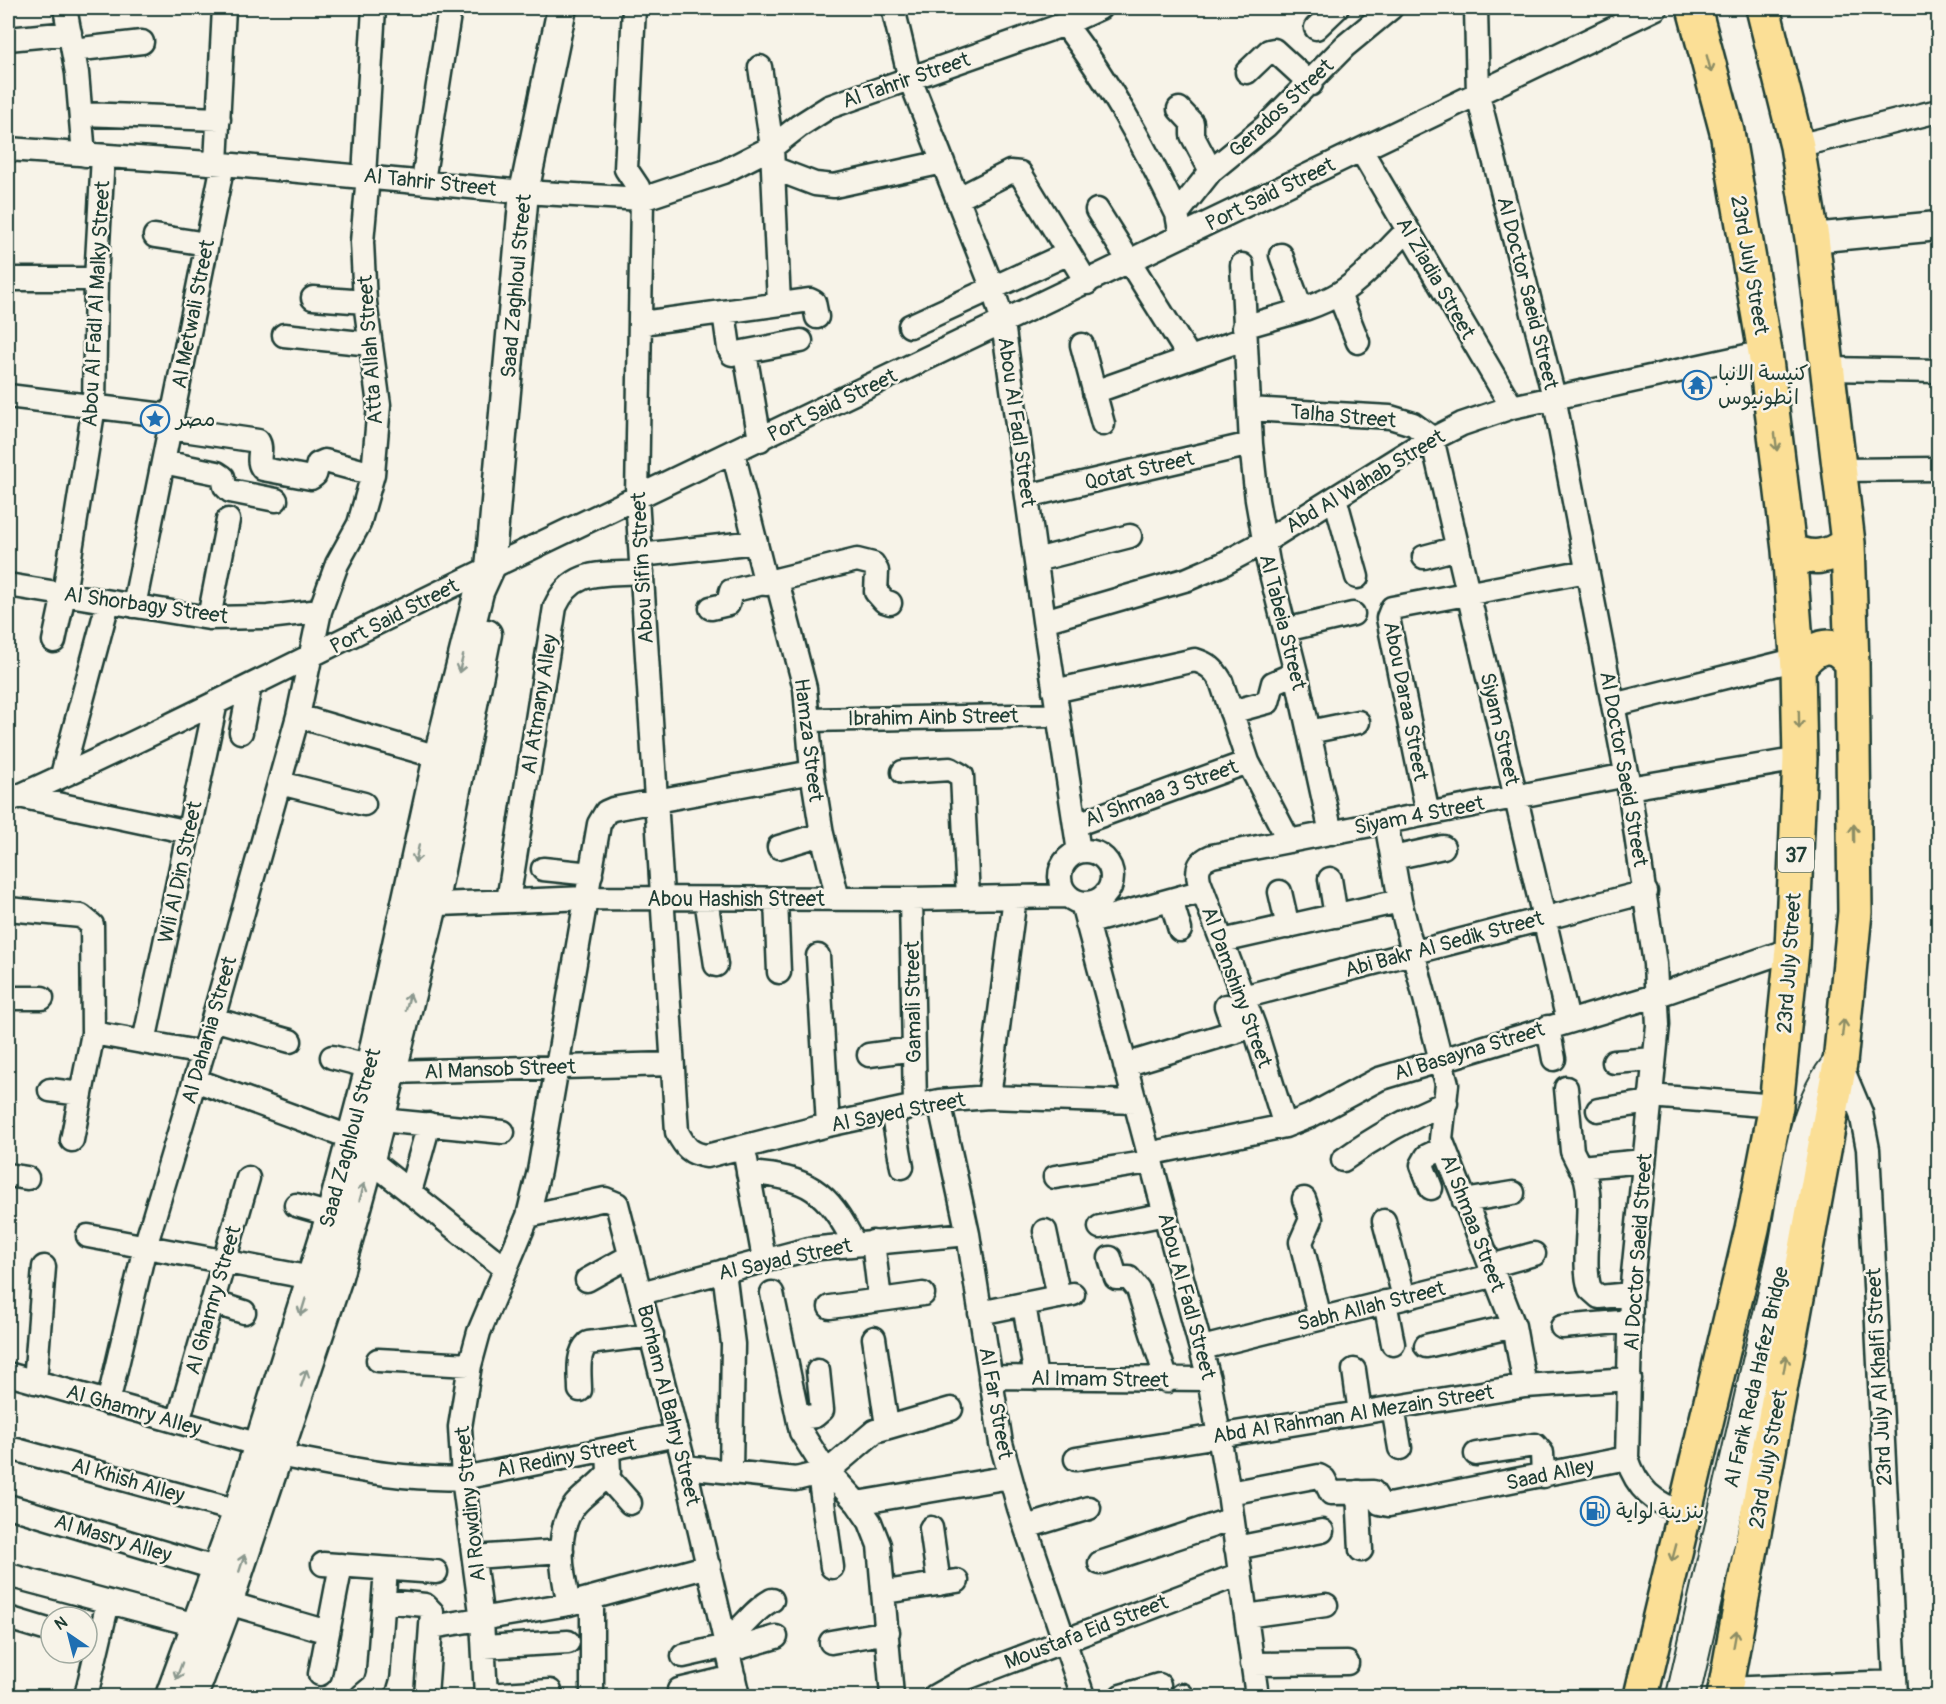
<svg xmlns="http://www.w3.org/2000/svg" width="1946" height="1704" font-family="Pangolin,'Playpen Sans Arabic',sans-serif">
<rect width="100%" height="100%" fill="#f7f3e8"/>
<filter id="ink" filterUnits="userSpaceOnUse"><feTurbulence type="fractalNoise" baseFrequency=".0167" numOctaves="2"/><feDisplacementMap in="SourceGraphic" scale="12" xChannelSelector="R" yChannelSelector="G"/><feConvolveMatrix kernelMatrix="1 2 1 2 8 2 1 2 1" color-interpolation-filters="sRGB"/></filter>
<g filter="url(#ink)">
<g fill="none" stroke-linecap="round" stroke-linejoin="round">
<g stroke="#1f3d34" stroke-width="27">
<path id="minor" d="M65,8L77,73L84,155
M634,8L626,169L638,187L642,199L637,498L677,1132C685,1147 690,1154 707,1156L828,1125L939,1101L989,1097L1134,1102
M893,8L910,79L993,289L1003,323L1044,621L1079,852
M1476,8L1478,95L1554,397L1629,788L1655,964L1658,1025L1631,1294L1627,1458C1637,1489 1654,1504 1685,1513
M1065,24C1111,85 1144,145 1177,214L1179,225
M1316,28L1337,8
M8,39L70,33
M73,50L142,42
M760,67L772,147L779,304
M1247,72L1269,51L1274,50L1311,84
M1179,109L1192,123V135L1211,171
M82,114L219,119
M1797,146L1938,111
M8,149L223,164L524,192L642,199L723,172L772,147L799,126L829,107L1065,24L1100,8
M1361,150L1512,407
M216,163L224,8
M773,168L815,184L834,186L943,162
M364,176L374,8
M423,181L450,8
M957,199L1010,172L1020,173L1087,283
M1097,210L1190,358
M1177,214L1211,171L1266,126L1345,46L1391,8
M155,236L207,244
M1281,255L1301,309
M1242,265L1251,444L1257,500L1268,562L1296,673L1331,833
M8,279H96
M1339,294L1358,342
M313,298L365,302
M724,312L729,348L732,354L801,341
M642,323L810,300L814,302L817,317
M910,326L1069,253
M1244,327C1275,317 1312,310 1340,293C1365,277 1386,251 1408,230
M284,335L371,344
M1082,345L1103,424
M745,353L760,440
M1828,369L1938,371
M1094,392L1244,339
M8,396L172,416
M1249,409L1390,417L1413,424L1432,438L1568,1021
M170,428L258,441C264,450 255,460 263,469L311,478L315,475L318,464L325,461L373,474
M733,452L766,584
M163,462L217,473L223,477L225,486L230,491L276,500
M1840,470L1938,469
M1027,496L1251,444
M1335,498L1357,577
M641,555L756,542
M1424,557L1458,548
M1036,560L1130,536
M777,581L805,688L812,772L822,834L838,899
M8,585L209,618L268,617L320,611
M134,606L223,164
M711,608L728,604L731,591L857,560L873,564L877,571L876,592L884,601L890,603
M209,618L228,520
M1044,621L1188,579L1223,564L1264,542L1413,449L1462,424L1512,407L1765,352
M1285,630L1353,614
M54,641L64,594L94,406L96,279L103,156
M1054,691L1195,660C1208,664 1214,669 1221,681L1248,762L1289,841
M1613,705L1798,659
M1231,712L1268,702L1273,683L1296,673
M298,716L438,757
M809,720L1058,715
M241,732L250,686
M1309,732L1358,722
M903,772L950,769L962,776L968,898
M62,775L108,603
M280,783L364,804
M1629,788L1800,759
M19,796L189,832
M8,801C181,723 349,635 521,553C900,373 1279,193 1656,8
M1428,814L1388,618L1392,608L1587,571
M1386,822L1400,901L1447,1084L1441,1139L1514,1326L1525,1386
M1075,825L1248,762
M779,847L822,834
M1060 877a26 26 0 1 1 52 0a26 26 0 1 1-52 0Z
M1393,858L1443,847
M543,869L591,874
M1330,879L1336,916
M1280,892L1288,927
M706,899L716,965
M911,899L915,1105
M776,900L779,972
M1171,900L1180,930
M508,901L555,607C573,567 604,575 642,572
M1082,903L1209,1379L1229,1493L1257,1696
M416,905L587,898L911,899L1067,896
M8,909L81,916L92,925L93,1033L72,1140
M1087,923L1203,891
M1222,941L1400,901
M818,956L828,1125
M1243,997L1646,892
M8,998H42
M1226,1006L1235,1032
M213,1019L290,1041
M1548,1027L1554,1059
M93,1033L203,1053
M144,1042L216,702
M869,1055L914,1049
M332,1057L391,1072L671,1064
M1614,1062L1654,1059
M1840,1063L1861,1113L1868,1149L1896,1696
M1125,1065L1254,1026
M195,1080L352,1138
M1566,1088L1572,1151L1580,1167L1644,1161
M50,1090L81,1094
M1650,1096L1776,1106
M989,1097L1015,897
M939,1101L968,1234L1001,1443L1019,1508L1083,1696
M1598,1110L1650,1102
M892,1111L902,1167
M381,1120L503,1132
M1285,1126L1254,1026L1199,881C1196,867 1200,861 1212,856L1627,775
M1148,1154L1285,1126L1310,1116L1379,1079L1658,995L1792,949
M370,1160L506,1269
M746,1160L764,1259
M1343,1160C1376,1136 1409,1118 1446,1103
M1580,1167C1599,1189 1579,1260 1590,1289L1599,1297L1631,1294
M748,1173C807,1177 828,1190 854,1243
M8,1175L27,1178
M1055,1177L1150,1162
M1431,1188L1422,1165L1427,1156L1444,1148
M410,1192L429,1124
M1304,1199L1311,1219L1301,1242L1320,1318
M1464,1201L1513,1193
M296,1205L331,1215
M528,1216L605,1199L617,1204L685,1467L738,1696
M1384,1221L1404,1297
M1100,1227L1166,1214
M1045,1231L1059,1297
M88,1236L312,1278
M873,1242L880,1300
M1110,1258L1116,1278H1129L1138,1289L1167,1381
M724,1271L733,1344L731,1472
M587,1280L630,1256
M641,1293L809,1249L968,1234
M772,1293L801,1432L822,1465L857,1503L870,1522L879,1545L892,1696
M212,1302L244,1312
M1385,1302L1393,1344
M1024,1304L1036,1378
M830,1307L923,1294
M980,1313L1073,1294
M1562,1327L1631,1321
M874,1338L887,1426
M1426,1346L1514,1326
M1202,1348L1484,1278L1498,1264L1534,1254
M378,1360L470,1365
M1354,1370L1360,1413
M8,1374L260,1445
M990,1377L1209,1379
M35,1382L44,1267
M580,1390C580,1375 576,1354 588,1343L652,1335
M108,1403L145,1247L213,1019L298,716L320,611L337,564L359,524L373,474L379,405L365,302L362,242L368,176
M1393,1408L1400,1448
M798,1418L815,1416L822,1410L818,1371
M178,1422L248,1178
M17,1450L238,1511
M1476,1454L1535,1445L1542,1453L1543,1476
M277,1455C339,1466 401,1481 463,1478L677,1435
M1076,1459L1525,1386L1630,1379
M685,1467L796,1479L828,1471L875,1431L951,1409
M819,1474L832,1567
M606,1476L630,1503
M1358,1492L1361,1550
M1229,1493L1319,1476L1324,1479L1331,1493L1373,1492L1380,1503L1389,1505L1627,1458
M857,1503L1010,1477
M8,1506L218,1569
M1026,1527L1089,1508
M931,1528L939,1584
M1236,1548L1322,1531
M474,1557L562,1551
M1100,1563L1232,1519
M323,1564L436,1572
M8,1575L196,1625
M885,1592L957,1581
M384,1601L425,1605L432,1612L426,1696
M228,1603L328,1632
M569,1604C562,1574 554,1531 575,1505C585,1493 600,1485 609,1472L608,1450
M1246,1616L1326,1605
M8,1618L51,1631
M432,1627L569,1604L709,1566
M726,1640C744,1628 753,1610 772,1600
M831,1642L888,1632
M484,1647L568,1642
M728,1651L776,1637
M683,1656L727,1646
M1252,1664L1347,1663
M320,1674L341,1565
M1726,1689L1895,1682
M679,1690L734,1677
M486,1695L550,1691
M1182,1695L1183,1696
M86,1696L108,1602
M362,1696L375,1685L378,1675L386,1569
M486,1696L482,1620L463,1478L460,1427L470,1365L479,1332L528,1216L539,1171L599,824L606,812L613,809L812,772
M592,1696V1598
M935,1696L967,1678L1240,1574
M1121,1696L1159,1685"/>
</g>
<g stroke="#1f3d34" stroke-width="33">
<path id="tertiary" d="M1812,238L1938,226
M170,1696L238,1511L331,1215L370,1067L438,757L479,592L490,568L524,192L562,8
M193,1696L228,1603L337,1280L370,1160L433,905L487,634"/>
</g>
<g stroke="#1f3d34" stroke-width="36">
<path id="secondary" d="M1683,1696C1716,1550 1750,1403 1783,1257C1797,1196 1798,1110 1840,1063"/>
</g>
<g stroke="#1f3d34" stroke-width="38">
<path id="primary" d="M1789,550C1811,560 1828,559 1848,543
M1798,668C1815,644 1834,638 1852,664
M1641,1696L1752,1229L1776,1106L1792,949L1800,759L1798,668L1789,550L1765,352L1727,132L1694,8
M1724,1696L1840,1063L1855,912L1852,664L1848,543L1812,238L1797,146L1763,8"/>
</g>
<use href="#minor" stroke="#f7f3e8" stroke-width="22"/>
<use href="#tertiary" stroke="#f7f3e8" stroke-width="28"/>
<use href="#secondary" stroke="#f7f3e8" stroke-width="32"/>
<use href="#primary" stroke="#fbdf96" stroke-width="33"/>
</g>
<defs><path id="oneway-shaft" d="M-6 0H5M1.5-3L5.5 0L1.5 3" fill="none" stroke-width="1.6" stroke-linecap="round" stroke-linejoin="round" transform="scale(1.5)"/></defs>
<g stroke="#8d8e65">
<use href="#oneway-shaft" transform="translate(1709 64) rotate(75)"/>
<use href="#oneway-shaft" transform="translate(1776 442) rotate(83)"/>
<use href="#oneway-shaft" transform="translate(1799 720) rotate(89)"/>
<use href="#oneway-shaft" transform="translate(1854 833) rotate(-91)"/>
<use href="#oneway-shaft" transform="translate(1843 1028) rotate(-84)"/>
<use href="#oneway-shaft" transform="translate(1785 1364) rotate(-80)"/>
<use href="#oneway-shaft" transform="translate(1674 1553) rotate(105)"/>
<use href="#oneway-shaft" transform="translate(1735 1639) rotate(-80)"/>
</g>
<g stroke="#8b988e">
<use href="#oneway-shaft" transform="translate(461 664) rotate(104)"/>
<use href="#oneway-shaft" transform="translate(417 854) rotate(102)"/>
<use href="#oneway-shaft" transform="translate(408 1002) rotate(-76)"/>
<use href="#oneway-shaft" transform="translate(362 1192) rotate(-74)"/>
<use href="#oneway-shaft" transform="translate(303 1307) rotate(107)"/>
<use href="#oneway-shaft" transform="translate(304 1378) rotate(-71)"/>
<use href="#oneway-shaft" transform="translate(242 1563) rotate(-72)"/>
<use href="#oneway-shaft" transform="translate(179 1671) rotate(110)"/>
</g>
</g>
<defs>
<g id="temple-ring" transform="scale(1.5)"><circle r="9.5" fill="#f7f3e8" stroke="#1f6fb2" stroke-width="1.5"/><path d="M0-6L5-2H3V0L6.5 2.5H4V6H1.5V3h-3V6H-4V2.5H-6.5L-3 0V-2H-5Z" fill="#1f6fb2"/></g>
<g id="sight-ring" transform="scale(1.5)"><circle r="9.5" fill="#f7f3e8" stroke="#1f6fb2" stroke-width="1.5"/><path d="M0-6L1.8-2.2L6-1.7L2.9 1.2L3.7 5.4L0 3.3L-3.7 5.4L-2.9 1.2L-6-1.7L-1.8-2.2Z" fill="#1f6fb2"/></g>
<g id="fuel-ring" transform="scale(1.5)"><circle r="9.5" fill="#f7f3e8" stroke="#1f6fb2" stroke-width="1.5"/><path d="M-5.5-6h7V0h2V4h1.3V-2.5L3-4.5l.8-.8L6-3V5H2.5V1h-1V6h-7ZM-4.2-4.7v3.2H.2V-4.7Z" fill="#1f6fb2"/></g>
</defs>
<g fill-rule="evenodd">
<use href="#temple-ring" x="1697" y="385"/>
<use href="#sight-ring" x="155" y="419"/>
<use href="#fuel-ring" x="1595" y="1511"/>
</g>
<g text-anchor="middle" stroke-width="5" stroke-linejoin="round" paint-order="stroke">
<rect fill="#f7f3e8" stroke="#60746a" stroke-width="1.5" x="1778" y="838" width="36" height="34" rx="4.5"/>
<g font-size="20" font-weight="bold" fill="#1f3d34">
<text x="1796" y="862">37</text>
</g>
<g font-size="21" fill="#1f3d34" stroke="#f7f3e8">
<text transform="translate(906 80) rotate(-19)" y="7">Al Tahrir Street</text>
<text transform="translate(1281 108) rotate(-43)" y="7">Gerados Street</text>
<text transform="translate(430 182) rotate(6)" y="7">Al Tahrir Street</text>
<text transform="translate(1270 194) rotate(-26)" y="7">Port Said Street</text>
<text transform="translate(1750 265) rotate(80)" y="7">23rd July Street</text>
<text transform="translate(1436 278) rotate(60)" y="7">Al Ziadia Street</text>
<text transform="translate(516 286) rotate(-85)" y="7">Saad Zaghloul Street</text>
<text transform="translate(1528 293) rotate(76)" y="7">Al Doctor Saeid Street</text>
<text transform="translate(96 304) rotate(-87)" y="7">Abou Al Fadl Al Malky Street</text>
<text transform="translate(193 314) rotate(-79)" y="7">Al Metwali Street</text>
<text transform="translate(370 350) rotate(-94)" y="7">Atta Allah Street</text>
<text transform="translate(832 405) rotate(-26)" y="7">Port Said Street</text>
<text transform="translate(1343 416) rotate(5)" y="7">Talha Street</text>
<text transform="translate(1017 422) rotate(82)" y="7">Abou Al Fadl Street</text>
<text transform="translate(1139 470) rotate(-13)" y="7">Qotat Street</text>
<text transform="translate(1365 481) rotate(-31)" y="7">Abd Al Wahab Street</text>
<text transform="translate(642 568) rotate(-93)" y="7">Abou Sifin Street</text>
<text transform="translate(146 605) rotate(8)" y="7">Al Shorbagy Street</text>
<text transform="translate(394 616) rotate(-27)" y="7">Port Said Street</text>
<text transform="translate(1283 622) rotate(76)" y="7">Al Tabeia Street</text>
<text transform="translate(1406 701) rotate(79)" y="7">Abou Daraa Street</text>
<text transform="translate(539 704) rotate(-81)" y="7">Al Atmany Alley</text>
<text transform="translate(933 717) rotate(-1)" y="7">Ibrahim Ainb Street</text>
<text transform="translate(1500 729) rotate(77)" y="7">Siyam Street</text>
<text transform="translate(809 740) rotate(83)" y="7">Hamza Street</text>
<text transform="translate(1624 769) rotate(80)" y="7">Al Doctor Saeid Street</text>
<text transform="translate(1161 793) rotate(-20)" y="7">Al Shmaa 3 Street</text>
<text transform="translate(1419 815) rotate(-11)" y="7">Siyam 4 Street</text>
<text transform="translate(180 872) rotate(-78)" y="7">Wli Al Din Street</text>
<text x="736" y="906">Abou Hashish Street</text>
<text transform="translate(1444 944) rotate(-15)" y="7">Abi Bakr Al Sedik Street</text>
<text transform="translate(1789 963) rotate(-86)" y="7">23rd July Street</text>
<text transform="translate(1237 987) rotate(70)" y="7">Al Damshiny Street</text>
<text transform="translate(913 1002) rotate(-91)" y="7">Gamali Street</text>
<text transform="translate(209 1030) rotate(-74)" y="7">Al Dahania Street</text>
<text transform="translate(1469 1051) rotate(-17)" y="7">Al Basayna Street</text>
<text transform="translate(500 1069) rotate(-2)" y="7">Al Mansob Street</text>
<text transform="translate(898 1112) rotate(-11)" y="7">Al Sayed Street</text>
<text transform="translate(350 1138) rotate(-75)" y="7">Saad Zaghloul Street</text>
<text transform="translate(1473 1223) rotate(69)" y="7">Al Shmaa Street</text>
<text transform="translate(1638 1252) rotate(-86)" y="7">Al Doctor Saeid Street</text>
<text transform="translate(785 1259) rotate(-12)" y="7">Al Sayad Street</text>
<text transform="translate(1187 1296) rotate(75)" y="7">Abou Al Fadl Street</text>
<text transform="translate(213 1300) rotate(-74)" y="7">Al Ghamry Street</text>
<text transform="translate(1371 1306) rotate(-14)" y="7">Sabh Allah Street</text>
<text transform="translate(1756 1377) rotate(-77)" y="7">Al Farik Reda Hafez Bridge</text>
<text transform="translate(1879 1377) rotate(-93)" y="7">23rd July Al Khalfi Street</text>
<text transform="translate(1100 1379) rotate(1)" y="7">Al Imam Street</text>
<text transform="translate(996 1403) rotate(80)" y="7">Al Far Street</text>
<text transform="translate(669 1405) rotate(76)" y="7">Borham Al Bahry Street</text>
<text transform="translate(134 1410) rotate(16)" y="7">Al Ghamry Alley</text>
<text transform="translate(1353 1414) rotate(-9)" y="7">Abd Al Rahman Al Mezain Street</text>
<text transform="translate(566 1457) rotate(-11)" y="7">Al Rediny Street</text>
<text transform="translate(1768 1459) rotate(-80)" y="7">23rd July Street</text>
<text transform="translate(1550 1474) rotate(-12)" y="7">Saad Alley</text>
<text transform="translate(128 1480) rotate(16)" y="7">Al Khish Alley</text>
<text transform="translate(470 1504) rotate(-96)" y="7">Al Rowdiny Street</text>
<text transform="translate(113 1538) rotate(17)" y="7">Al Masry Alley</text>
<text transform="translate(1086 1632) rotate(-21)" y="7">Moustafa Eid Street</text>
</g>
<g font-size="21" fill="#1f3d34" stroke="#f7f3e8" text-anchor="start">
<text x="1718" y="380">كنيسة الانبا<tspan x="1718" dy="24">انطونيوس</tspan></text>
<text x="176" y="426">مصر</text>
<text x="1616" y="1518">بنزينة لواية</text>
</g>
</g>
<rect width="1946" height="1704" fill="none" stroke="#f7f3e8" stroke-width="30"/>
<rect x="15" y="15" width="1916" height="1674" fill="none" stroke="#1f3d34" stroke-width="2" filter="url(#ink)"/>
<g transform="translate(69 1635) rotate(325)"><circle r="28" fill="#f7f3e8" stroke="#a1aaa0" stroke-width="1.5"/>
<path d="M0-4.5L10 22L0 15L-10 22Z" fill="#1f6fb2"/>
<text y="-9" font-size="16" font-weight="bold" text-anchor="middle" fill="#1f3d34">N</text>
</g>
</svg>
